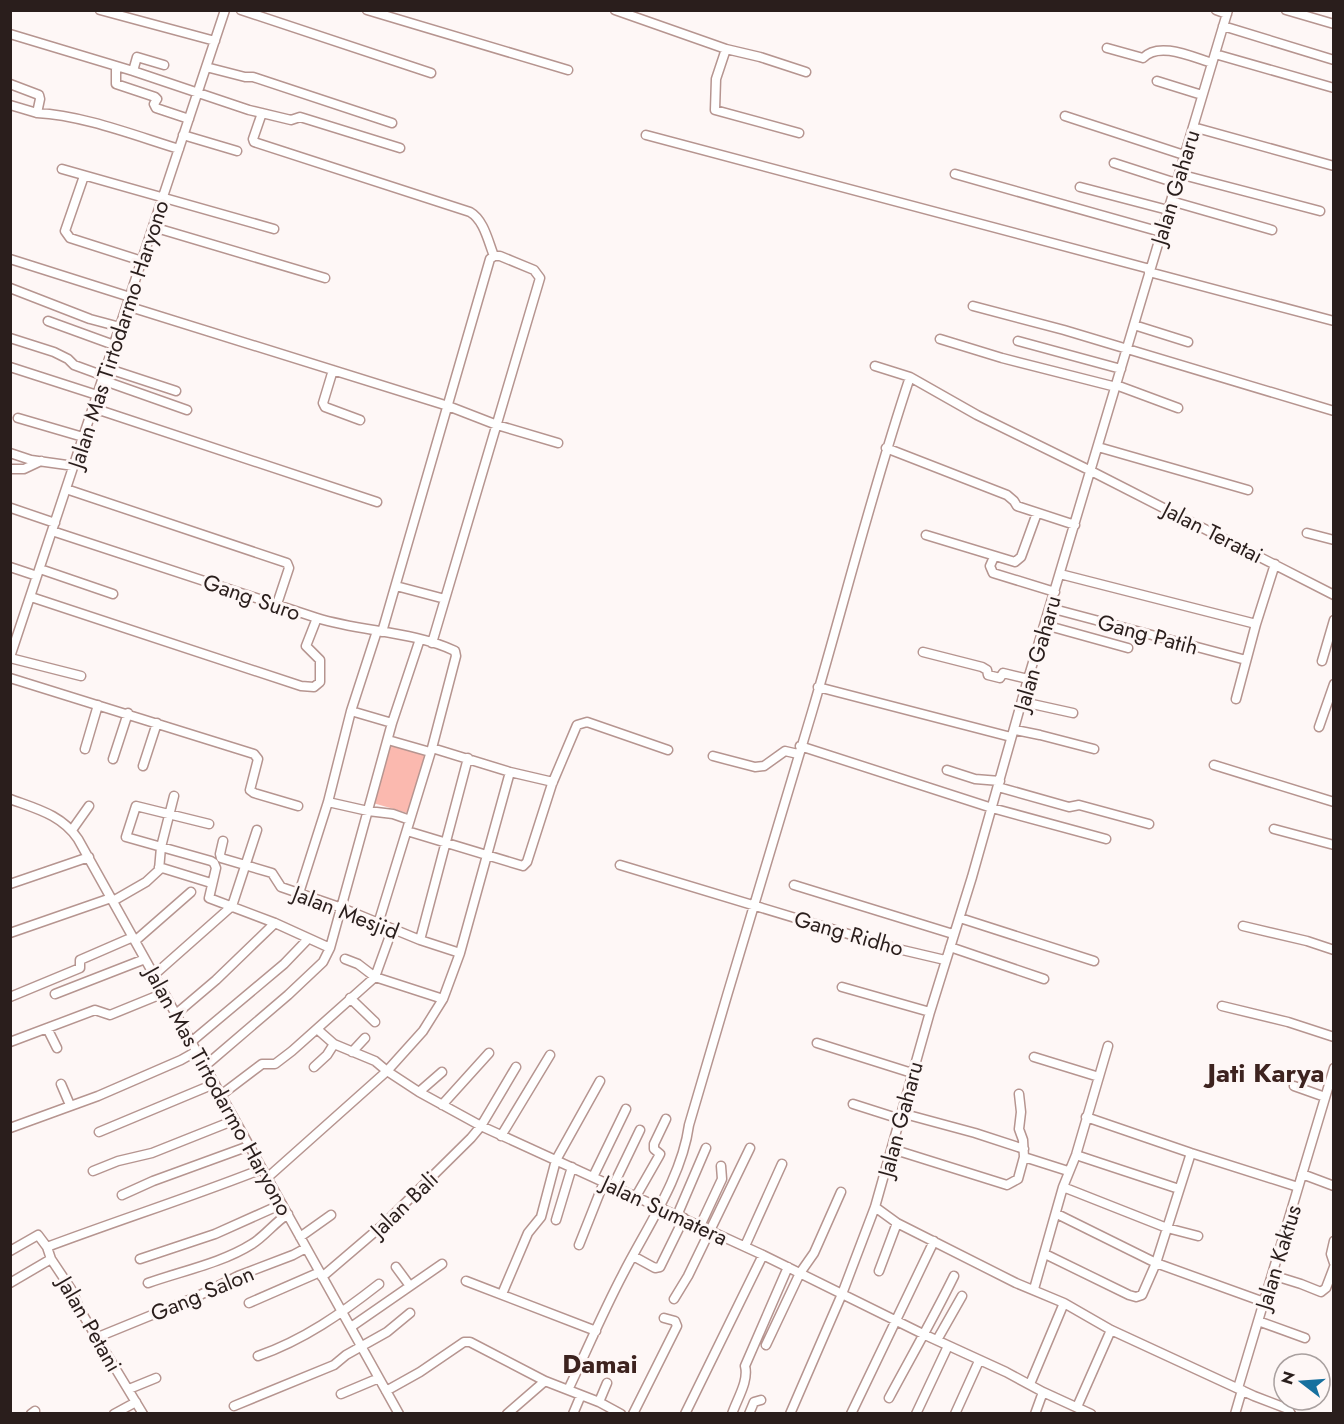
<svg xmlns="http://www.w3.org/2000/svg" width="1344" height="1424" font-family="Jost,sans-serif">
<rect width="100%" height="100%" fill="#fef7f6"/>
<path fill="#fbb9af" d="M390,743L428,754L411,814L373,803Z"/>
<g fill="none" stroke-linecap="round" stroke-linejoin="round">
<g stroke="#b69590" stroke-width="11">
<path id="minor" d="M100,10L215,41
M241,10L431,73
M367,10L568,70
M615,10L726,49L760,57L806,72
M1216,10L1227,14
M1286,10L1334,24
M1223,26L1334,60
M10,34L133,71L249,110L291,120L300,117L400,148
M1107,48L1143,58C1159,41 1192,57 1212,63
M726,49L716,79L715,110L799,133
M1215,54L1334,88
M116,66V84L155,97L157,99L154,104L156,108L189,119
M206,67L245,77H253L392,123
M133,71L137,57L164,65
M1157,81L1202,95
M10,84L39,95L40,99L37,113C82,115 136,136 179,149
M10,105L37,113
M262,113L253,139L254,142L470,212C484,220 488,241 494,256
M1065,116L1184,155
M1193,127L1334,166
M183,135L237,151
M646,135L1150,269
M1114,163L1176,183
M62,169L274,229
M955,174L1161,232
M1179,174L1320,211
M84,176L65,231L70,238L142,261
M1080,187L1168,210
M1171,201L1272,230
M153,227L325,278
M10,259L130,297
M1149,272L1334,321
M10,288L90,319L120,327
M127,306L448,406L497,425L558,443
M973,306L1064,330L1334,411
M48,321L114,345
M1134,325L1188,342
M10,338L54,352L68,359L74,365L104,376
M940,339L1002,358L1116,387
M1018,341L1121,369
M875,366L910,377L977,415L1091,471L1334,595
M10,367L97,395
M106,368L176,391
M333,370L323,403L325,407L360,420
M102,380L187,410
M1116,385L1178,408
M93,408L377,502
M18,418L83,437
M1098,447L1248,490
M886,448L1007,495L1014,501L1017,506L1023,508L1075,525
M10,453L31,460L74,466
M10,469H24L41,461
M66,489L287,563L289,568L277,604
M11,508L55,523
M52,531L317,618C362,632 412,631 455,651L456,656L432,748L378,924
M1307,533L1334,540
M926,535L1015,562L1021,557L1037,513
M994,557L990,566L993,573L1055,592
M10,567L37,576
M40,569L113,594
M1060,574L1256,624
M396,586L445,599
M31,597L301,686L314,687L320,682V660L306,646L317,618
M1050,608L1246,660
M1045,625L1128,648
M382,632L490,259L494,256H500L534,270L540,278L432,643
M923,652L982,667L987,670L988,675L1000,678L1003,673L1028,679
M10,657L225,10
M10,658L81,676
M1322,661L1334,620
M10,678L254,754L258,759L250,790L254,793L298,806
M818,687L1011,737
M1236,699L1256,624L1275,564
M1023,702L1073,713
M351,711L392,723
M1319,727L1334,684
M1015,730L1040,735L1094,749
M388,740L430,752
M800,746L992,808L1106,839
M432,748L510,772L553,782
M85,749L98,705
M713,756L755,767L764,766L785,751L798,754
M113,759L128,713
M1214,765L1334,802
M143,766L157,723
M947,770L975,779L1000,781
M998,787L1069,807L1079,805L1149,824
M10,799C37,809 62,815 78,839L399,1414
M328,802L368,811L393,814L410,820
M209,824L136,806L126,837L211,861L214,863L216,868L209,898L275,923L330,948L392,723L420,639
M1274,829L1334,845
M72,830L89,806
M407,831L523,866L527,862L552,784L577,725L587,722L668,750
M223,841L220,854L221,858L272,873L281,887L342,908L420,940L460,953
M620,865L898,949L945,960
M159,867L211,883
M10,884L89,857
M794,885L953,934
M299,893L328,802L351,711L377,631
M113,901L146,882L159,870L161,847L174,796
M960,918L1094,961
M1243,926L1307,941L1334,950
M10,933L111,898
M420,940L468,758
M135,941L191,892
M950,947L1044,979
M345,959L358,964L375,977L443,999
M154,975L232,906L257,830
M842,987L930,1012
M55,994L145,959
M10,997L80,968V960L133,937
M350,998L375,1022
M1222,1006L1288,1022L1334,1037
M176,1014L216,980L275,923
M47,1028L57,1048
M317,1029L334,1044L375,1061L387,1071L419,1092L481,1126L763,1255L923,1334L1006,1372L1043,1392L1091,1414
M10,1042L95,1010L110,1015L164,993
M191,1042L284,964L308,939
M817,1043L912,1073
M352,1052L365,1038
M1034,1057L1099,1077
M205,1066L288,995L323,962L330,948
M314,1067L327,1055L334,1044
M61,1084L70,1105
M1294,1086L1325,1097
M419,1092L442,1072
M1019,1094L1021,1112L1019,1129L1023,1140L1024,1157L1068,1171
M221,1095L258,1067L262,1064H275L292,1051L375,977L392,930
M853,1104L900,1119
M442,1105L489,1053
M901,1113L975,1133L1024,1149
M1086,1117L1191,1153L1298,1187
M10,1128L98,1096L181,1060L197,1051
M99,1132L214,1084
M501,1136L550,1055
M892,1149L1007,1185L1018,1179L1024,1157
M1076,1155L1179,1189
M93,1171L118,1161L152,1153L235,1120
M1302,1174L1334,1186
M593,1177L626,1109
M267,1178L387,1071L423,1031L443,999L460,953L510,772
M613,1186L640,1130
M1063,1187L1167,1228L1198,1236
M122,1195L153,1181L249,1146
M635,1198L659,1156L660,1154L654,1149V1144L666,1119
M875,1207L897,1223L1016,1283L1064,1303L1030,1384
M1057,1214L1156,1263L1264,1302
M680,1217L679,1211L706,1148
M556,1220L572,1167
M700,1226L722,1179L721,1166
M300,1237L331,1215
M1334,1241L1331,1254L1334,1263
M579,1245L604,1182
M745,1246L782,1164
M47,1247C119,1220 191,1197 262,1169
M10,1251L38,1235L47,1247L51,1259L71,1289L80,1310L143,1414
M1045,1254L1129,1295L1136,1297L1142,1295L1156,1263L1191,1153
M633,1256L655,1268L660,1267L684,1218
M140,1259L215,1234L282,1204
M396,1267L410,1286
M879,1271L897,1223
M1272,1275L1301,1284L1321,1292L1326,1288L1334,1267
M322,1277L384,1224L471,1138L481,1126L516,1067
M466,1281L596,1331
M10,1283L51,1259
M148,1283C182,1271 222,1263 252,1244C265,1236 274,1223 288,1214
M1034,1289L1063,1187L1076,1155L1108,1046
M502,1294L528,1233L541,1217L556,1160L600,1081
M674,1299L688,1276L750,1148
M249,1303L320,1272
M1064,1303L1111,1330L1254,1396L1288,1409L1291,1414
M1258,1321L1305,1338
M351,1327L442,1264
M98,1337L196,1297L238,1276L293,1255L306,1248
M937,1340L962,1296
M766,1345L800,1273L814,1253L841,1192
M258,1356C304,1340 342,1313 379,1284
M1238,1388L1334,1068
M129,1389L156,1378
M568,1390C586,1352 603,1312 623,1274C647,1227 682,1177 689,1125C729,987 771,849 812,712C845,600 873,487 910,377
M386,1391L420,1372L464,1342H470L545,1381
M341,1394L379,1378
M889,1398C911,1357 934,1317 954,1276
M599,1402L607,1383
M234,1406L334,1365L346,1355L387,1332L410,1313
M1077,1407L1111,1330
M31,1414L35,1411
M114,1414L136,1402
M507,1414L545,1381L599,1402L621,1414
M573,1414L581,1395
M633,1414L677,1326L675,1321L664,1318
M685,1414L763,1255
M732,1414C737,1399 749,1381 745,1366L788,1267
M749,1414L754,1402L761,1400
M790,1414L842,1294L875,1207L930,1012L972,877L1028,679L1228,10
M851,1414L934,1241
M916,1414L948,1346
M955,1414L979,1361
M1035,1414L1043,1392
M1235,1414L1242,1390"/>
</g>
<use href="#minor" stroke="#fff" stroke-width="8"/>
</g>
<g text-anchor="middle" stroke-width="6" stroke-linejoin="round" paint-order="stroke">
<g font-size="22" fill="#2a1e1c" stroke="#fef7f6">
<text transform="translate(1175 187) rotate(-73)" y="8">Jalan Gaharu</text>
<text transform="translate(118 334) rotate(-72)" y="8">Jalan Mas Tirtodarmo Haryono</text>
<text transform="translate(1213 532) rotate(27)" y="8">Jalan Teratai</text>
<text transform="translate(252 597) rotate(19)" y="8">Gang Suro</text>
<text transform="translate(1148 634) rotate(15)" y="8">Gang Patih</text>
<text transform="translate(1037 653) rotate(-74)" y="8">Jalan Gaharu</text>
<text transform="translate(346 912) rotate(21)" y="8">Jalan Mesjid</text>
<text transform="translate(849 933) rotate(16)" y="8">Gang Ridho</text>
<text transform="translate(219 1091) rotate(61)" y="8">Jalan Mas Tirtodarmo Haryono</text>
<text transform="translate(900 1119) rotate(-75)" y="8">Jalan Gaharu</text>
<text transform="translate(404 1204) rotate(-44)" y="8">Jalan Bali</text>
<text transform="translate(665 1210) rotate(25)" y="8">Jalan Sumatera</text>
<text transform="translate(1278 1257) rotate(-73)" y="8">Jalan Kaktus</text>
<text transform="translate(202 1293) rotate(-23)" y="8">Gang Salon</text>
<text transform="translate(90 1324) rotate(60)" y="8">Jalan Petani</text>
</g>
<g font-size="26" font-weight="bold" fill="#3d231f" stroke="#fef7f6">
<text x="1266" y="1082">Jati Karya</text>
<text x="600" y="1373">Damai</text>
</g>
</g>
<rect width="1344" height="1424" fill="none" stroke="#2a1e1c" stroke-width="24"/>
<g transform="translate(1302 1382) rotate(287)"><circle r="28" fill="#fef7f6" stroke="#a9a09f" stroke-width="1.5"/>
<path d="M0-4.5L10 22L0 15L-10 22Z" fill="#16709f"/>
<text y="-9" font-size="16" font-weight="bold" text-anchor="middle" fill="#2a1e1c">N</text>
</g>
</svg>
